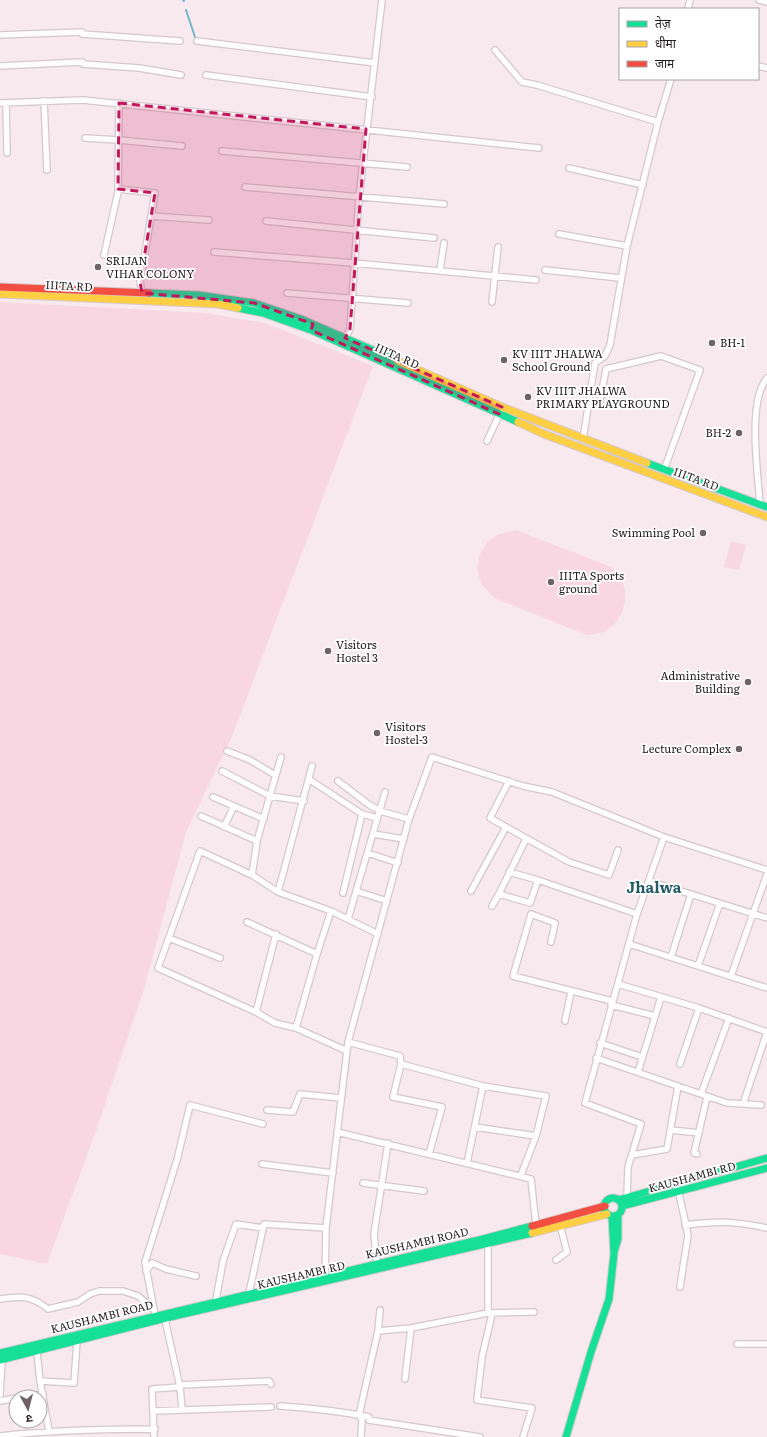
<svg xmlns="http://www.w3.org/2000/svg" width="767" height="1437" font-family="Literata,'Noto Sans Devanagari',serif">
<rect width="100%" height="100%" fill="#f8e9ee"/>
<path fill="#f9d7e2" d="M0,302L206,313L265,323L373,366L231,739L186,832L144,989L97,1128L47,1264L0,1254Z
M516,530L611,567C614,571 619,575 621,579C631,596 622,625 603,632C598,634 592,634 587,635L494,598L482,585L477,570L479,556L487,542L499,534Z
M731,541L746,545L739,570L724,567Z"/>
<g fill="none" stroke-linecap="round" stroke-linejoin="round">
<path stroke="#72b6c8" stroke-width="2" d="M183,0L184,1
M186,10L196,40"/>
<g stroke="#d4c8cc" stroke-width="8">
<path id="street" d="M759,0L767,2
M688,9L690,0
M82,34L180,41
M0,35L82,32
M197,41L375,63
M495,50L522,82L537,85L658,122
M83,64L139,68L181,75
M0,66L82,62
M758,66L767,68
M206,75L372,97
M44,101L47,170
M0,103L83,100L539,148
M6,103L7,153
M85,138L119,140L182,146
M222,151L407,167
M569,168L643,185
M245,187L444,204
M118,189L155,193L140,282L142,293
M151,216L209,220
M266,221L434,238
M559,234L627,246
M214,252L354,263L536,280
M104,255L118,192L119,103
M440,270L444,243
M545,270L620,278
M287,293L408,303
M492,302L498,247
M345,338L350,329L359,197L382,0
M600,401L606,369L661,356L700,370L664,470
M583,439L595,363L605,356L610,345L627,246L658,122L671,79
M487,441L501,411
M760,505C758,473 747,402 767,378
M227,751L250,760L275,775
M222,771L270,796L304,801
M310,780L362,814L343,893
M338,781L368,804L380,811L409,819
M509,781L490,818L569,862L609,875L618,850
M213,797L264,819
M362,814L377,818
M201,816L257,841
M224,827L234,806
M373,834L404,839
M368,853L398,863
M509,872L538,880
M252,875L257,841L281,757
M649,881L767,918
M356,891L387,901
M471,891L506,827
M278,892L312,766
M499,894L526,839
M492,906L499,894L530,903L538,880L637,914
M348,919L385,792
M247,922L317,954
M169,938L220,958
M551,942L555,923L531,914L513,976L612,1001
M629,944L767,988
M671,957L691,894
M698,966L720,903
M731,976L767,874
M618,984L699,1008L767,1032
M611,1005L655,1016
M256,1012L276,934
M565,1021L571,992
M296,1028L317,954L331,911
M348,1042L400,1056L401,1064L483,1086L546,1096L536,1136L521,1175
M600,1043L642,1057
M347,1051L296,1028L275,1023L256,1012L158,968L200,851L252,875L278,892L331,911L378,934
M596,1058L727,1103L761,1105
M401,1064L393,1097L442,1107L429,1154
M680,1064L699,1008
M638,1072L661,997
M701,1094L729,1018
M743,1104L767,1032
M267,1110L293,1112L300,1094L341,1098
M475,1127L536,1136
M671,1130L699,1133
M337,1132L531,1179L536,1225
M697,1154L694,1153L707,1097L711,1098
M632,1155L667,1149L678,1086
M467,1163L483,1086
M262,1164L333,1173
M363,1183L424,1191
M678,1189L688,1235L680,1287
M627,1196L628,1167L641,1124L585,1103L637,914L664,837
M685,1225C718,1221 734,1221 767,1228
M488,1244V1313L492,1314L482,1357L477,1400L532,1408L523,1437
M556,1260L567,1252L560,1225
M377,1264L374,1234L388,1143
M146,1271L152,1263L166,1269L196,1276
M325,1278L326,1228L348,1042L409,819L432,757L523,786L552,792L664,837L767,870
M249,1293L264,1224L326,1228
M0,1299C20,1296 31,1295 48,1309L78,1302L90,1294L99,1291H123L138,1296L152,1308
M216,1300L223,1261L236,1224L263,1228
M155,1315L145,1262L177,1160L190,1105L263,1124
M166,1318V1324L180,1387L182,1409
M378,1331L411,1328L488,1313L534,1312
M737,1344H767
M37,1352L40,1381L49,1431
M405,1379L411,1328
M40,1381L74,1383L77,1341
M0,1395L2,1359
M26,1397L43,1394
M0,1401L16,1398
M280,1406C310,1408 340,1411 369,1417V1420L480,1437
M154,1411L271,1407
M0,1436C52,1430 103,1429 155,1429
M154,1437L152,1389L180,1387V1385L269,1381L271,1384
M361,1437L362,1419L359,1415L378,1331L380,1310"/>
</g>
<g stroke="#d4c8cc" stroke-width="9">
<path id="fast" d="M149,293L198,295L254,303L301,319L398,361
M238,308L263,313L311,330L518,422
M647,463L767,507
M604 1207a9 9 0 1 1 18 0a9 9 0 1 1-18 0Z
M618,1200L767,1158
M622,1206L767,1168
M614,1252L618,1239V1215
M0,1353L479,1240L532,1226
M0,1360L166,1318L532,1233
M566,1437L591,1352L609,1299L614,1254L612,1216"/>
</g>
<g stroke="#d4c8cc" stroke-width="9">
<path id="slow" d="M0,294L218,304L238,308
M398,361L502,407L647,463
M518,422L544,434L767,517
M532,1233L607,1214"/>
</g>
<g stroke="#d4c8cc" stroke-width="9">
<path id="jam" d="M0,287L149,293
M532,1226L605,1206"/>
</g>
<use href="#street" stroke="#fefcfc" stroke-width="5.5"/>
<use href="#fast" stroke="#16e098" stroke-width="7"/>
<use href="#slow" stroke="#ffcf43" stroke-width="7"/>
<use href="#jam" stroke="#f24e42" stroke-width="7"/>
</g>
<path fill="#c2185b" fill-opacity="0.2" stroke="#c2185b" stroke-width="3" stroke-dasharray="8 5" stroke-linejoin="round" d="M119,103L366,129L350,329L345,338L502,407L499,414L311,330L313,324L254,303L142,293L140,282L155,193L118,189Z"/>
<g fill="#6e6266" stroke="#fff" stroke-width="1.5">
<circle cx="98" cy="267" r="4"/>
<circle cx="712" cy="343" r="4"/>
<circle cx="504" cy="360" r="4"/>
<circle cx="528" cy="397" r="4"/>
<circle cx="739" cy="433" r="4"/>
<circle cx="703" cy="533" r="4"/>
<circle cx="551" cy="582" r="4"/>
<circle cx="328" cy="651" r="4"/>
<circle cx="748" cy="682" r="4"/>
<circle cx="377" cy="733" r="4"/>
<circle cx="739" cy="749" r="4"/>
</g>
<g text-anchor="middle" stroke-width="3.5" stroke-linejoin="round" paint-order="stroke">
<g font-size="11" fill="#231a1d" stroke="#fff" text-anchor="start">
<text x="106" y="265">SRIJAN<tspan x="106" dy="13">VIHAR COLONY</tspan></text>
<text x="720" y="347">BH-1</text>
<text x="512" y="358">KV IIIT JHALWA<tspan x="512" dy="13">School Ground</tspan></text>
<text x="536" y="395">KV IIIT JHALWA<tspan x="536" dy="13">PRIMARY PLAYGROUND</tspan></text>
<text x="731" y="437" text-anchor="end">BH-2</text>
<text x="695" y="537" text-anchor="end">Swimming Pool</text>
<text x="559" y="580">IIITA Sports<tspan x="559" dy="13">ground</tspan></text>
<text x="336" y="649">Visitors<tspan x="336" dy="13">Hostel 3</tspan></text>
<text x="740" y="680" text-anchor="end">Administrative<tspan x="740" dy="13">Building</tspan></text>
<text x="385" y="731">Visitors<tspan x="385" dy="13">Hostel-3</tspan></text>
<text x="731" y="753" text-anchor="end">Lecture Complex</text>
</g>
<g font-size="11" fill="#231a1d" stroke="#fff">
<text transform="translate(69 286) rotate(3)" y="4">IIITA RD</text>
<text transform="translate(397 356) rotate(24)" y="4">IIITA RD</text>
<text transform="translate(696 479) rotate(20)" y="4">IIITA RD</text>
<text transform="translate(692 1177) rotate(-15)" y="4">KAUSHAMBI RD</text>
<text transform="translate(417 1243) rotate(-13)" y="4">KAUSHAMBI ROAD</text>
<text transform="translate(301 1275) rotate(-13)" y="4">KAUSHAMBI RD</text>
<text transform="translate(102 1317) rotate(-14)" y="4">KAUSHAMBI ROAD</text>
</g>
<g font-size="15" font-weight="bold" fill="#245966" stroke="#fff">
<text x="654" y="893">Jhalwa</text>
</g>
</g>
<rect x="619" y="8" width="140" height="72" fill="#ffffff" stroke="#a7a3a5"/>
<rect x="627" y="21" width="20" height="6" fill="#16e098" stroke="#a7a3a5"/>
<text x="655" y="28" font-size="12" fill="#231a1d">तेज़</text>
<rect x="627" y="41" width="20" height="6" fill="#ffcf43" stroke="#a7a3a5"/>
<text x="655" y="48" font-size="12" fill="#231a1d">धीमा</text>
<rect x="627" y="61" width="20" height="6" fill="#f24e42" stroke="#a7a3a5"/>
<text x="655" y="68" font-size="12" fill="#231a1d">जाम</text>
<g transform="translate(28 1409) rotate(173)"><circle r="19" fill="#ffffff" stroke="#a7a3a5"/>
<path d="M0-3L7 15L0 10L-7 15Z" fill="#6e6266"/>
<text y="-6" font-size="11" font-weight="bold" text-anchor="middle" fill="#231a1d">उ</text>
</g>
</svg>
